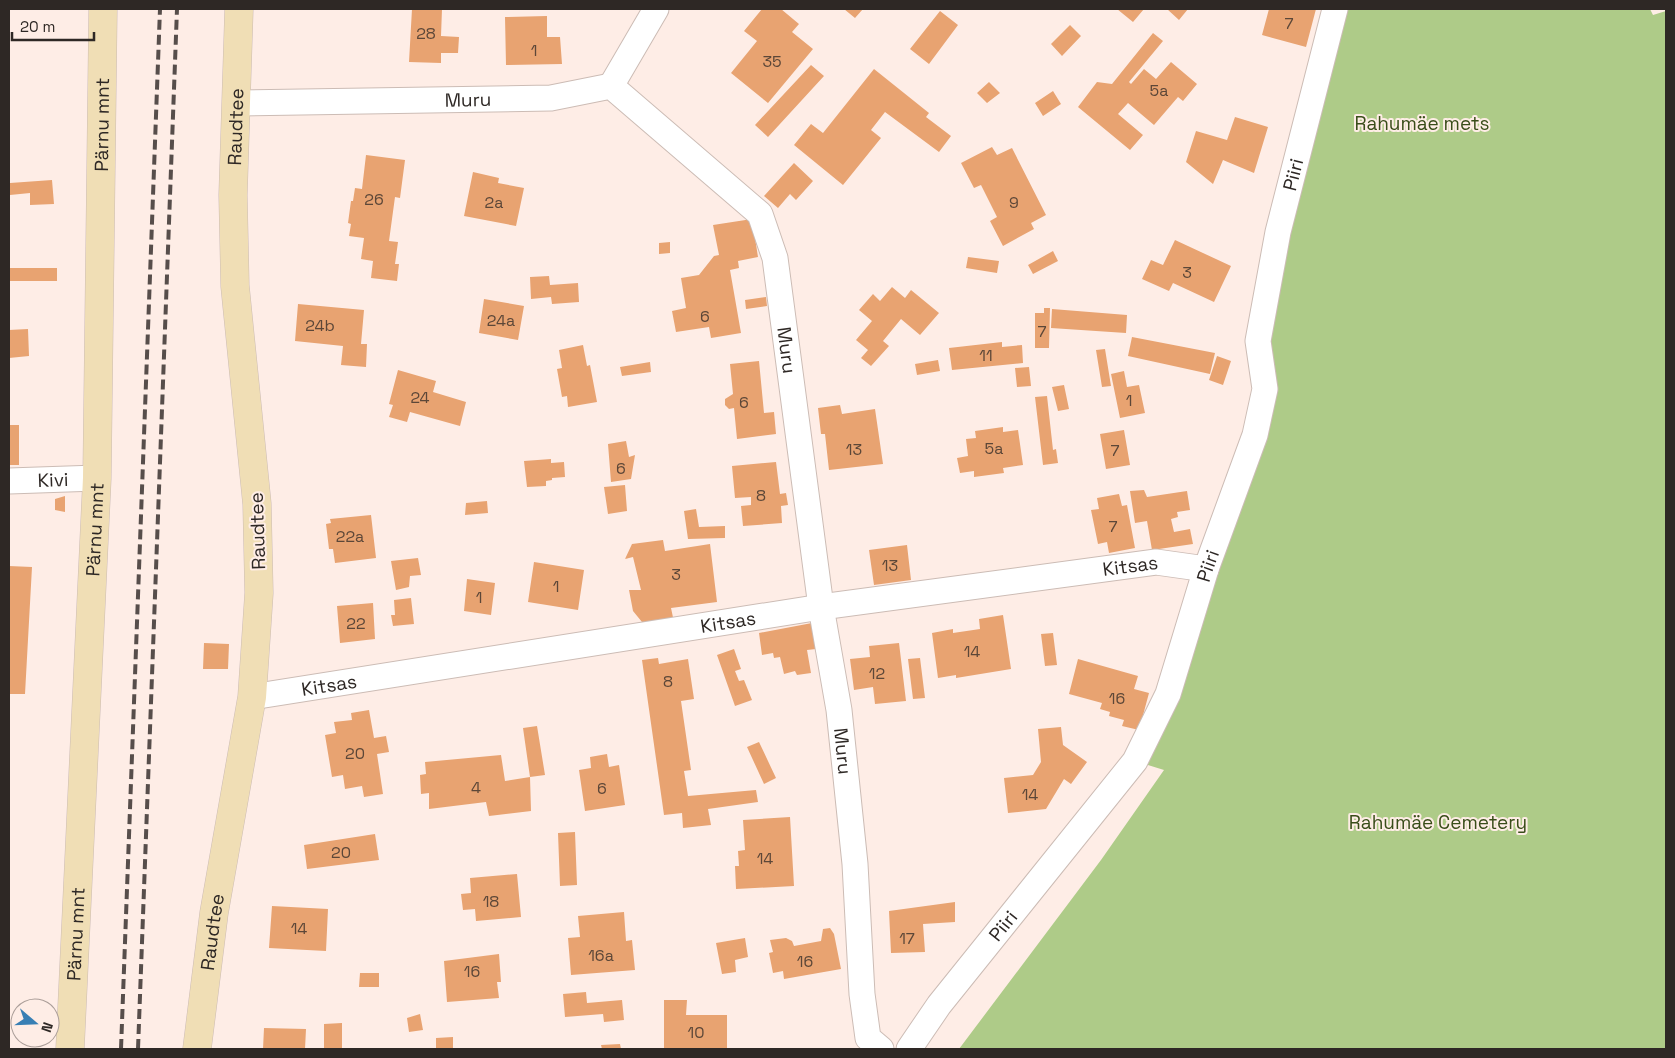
<svg xmlns="http://www.w3.org/2000/svg" width="1675" height="1058" font-family="'Space Grotesk',sans-serif">
<rect width="100%" height="100%" fill="#feede6"/>
<path fill="#aecb88" d="M1335,9H1650L1653,15L1666,11V1049H959L1101,860L1164,770L1135,761L1255,435L1258,341Z"/>
<path fill="#e8a371" d="M412,9H442L441,36L459,37L458,53H441V63L409,62Z
M762,9H781L799,24L792,32L813,49L768,103L731,73L757,41L744,31Z
M844,9H863L855,18Z
M1117,9H1144L1133,22Z
M1167,9H1188L1179,20Z
M1269,9H1316L1306,47L1262,35Z
M940,11L958,25L929,64L910,49Z
M547,16V37H560L562,64L506,65L505,17Z
M1070,25L1081,36L1062,56L1051,44Z
M1153,33L1163,41L1129,82L1131,84L1144,69L1156,79L1171,62L1197,84L1183,101L1178,97L1154,125L1128,103L1118,114L1143,135L1130,150L1078,107L1097,82L1112,84Z
M811,65L824,76L768,137L755,125Z
M874,69L929,113L926,117L951,136L939,152L885,112L871,130L881,138L843,185L794,145L811,124L823,133Z
M989,82L1000,93L987,103L977,93Z
M1053,91L1061,104L1043,116L1035,103Z
M1235,117L1268,127L1254,173L1223,160L1213,184L1186,162L1196,131L1227,140Z
M992,147L997,155L1012,148L1046,215L1031,223L1034,229L1003,246L990,221L997,217L981,185L974,188L961,163Z
M366,155L405,160L400,198L395,197L389,241L398,242L395,264H399L397,281L371,278L373,261L361,259L364,238L349,236L351,224L348,223L351,201H353L355,188L362,189Z
M794,163L813,181L796,200L790,194L778,208L764,196Z
M473,172L499,178L498,183L524,188L516,226L464,216Z
M52,180L54,204L30,205V193L10,195V183Z
M752,219L758,257L738,261L739,268L730,270L741,333L711,338L709,327L676,332L672,311L686,308L681,278L699,275L714,256L719,255L713,225Z
M1175,240L1231,266L1214,302L1173,283L1169,291L1142,279L1151,260L1163,265Z
M670,242V253L659,254V243Z
M1053,251L1058,261L1033,274L1028,265Z
M968,257L999,261L997,273L966,268Z
M9,268H57V281H9Z
M549,276L550,285L578,283L579,302L552,304L551,297L531,299L530,277Z
M892,287L905,298L911,290L939,313L920,335L901,319L883,341L889,346L871,366L861,358L868,350L856,340L872,321L859,310L873,294L880,301Z
M766,297L767,306L746,309L745,300Z
M484,299L524,306L518,340L479,333Z
M298,304L364,310L361,344H367L366,367L341,365L343,346L295,341Z
M1044,308H1050L1049,348H1035V313H1044Z
M1052,309L1127,315L1126,333L1051,328Z
M28,329L29,356L9,358V330Z
M1132,337L1215,353L1210,374L1128,356Z
M1002,342V347L1022,345L1023,363L952,370L949,348Z
M583,345L587,366L590,365L597,402L568,407L567,396L562,397L557,369L562,368L559,350Z
M1105,349L1111,386L1102,387L1096,350Z
M1217,356L1231,361L1223,385L1209,380Z
M938,360L940,371L917,375L915,364Z
M759,361L764,413L774,412L776,434L737,439L734,408L729,409L725,405V399L733,394L730,364Z
M650,362L651,372L622,376L620,367Z
M1029,367L1031,386L1017,387L1015,368Z
M398,370L436,381L433,392L466,402L460,426L410,412L407,422L389,417L393,405L389,404Z
M1124,371L1127,387L1139,385L1145,413L1120,418L1111,374Z
M1064,385L1069,409L1058,411L1052,387Z
M1047,396L1053,450L1056,449L1058,463L1043,465L1035,397Z
M840,405L842,414L875,409L883,464L829,470L825,434H821L818,408Z
M9,425H19V465H9Z
M1003,427V432L1018,430L1023,465L1003,468L1004,473L974,477V471L960,473L957,458L968,456L966,439L976,438L975,431Z
M1124,430L1130,465L1106,469L1100,434Z
M626,441L629,457L635,455L631,479L611,482L608,444Z
M551,459V463L564,462L565,477L552,478V480L546,481V486L527,487L524,461Z
M776,462L780,494L786,493L788,505L781,506L782,523L743,526L741,506L751,505V497L735,498L732,466Z
M625,485L627,511L608,514L604,487Z
M1144,490L1147,497L1187,491L1190,510L1177,512L1178,517L1171,519L1174,532L1190,529L1193,544L1152,550L1147,521L1135,523L1130,491Z
M1119,494L1122,506L1127,505L1135,548L1109,553L1107,542L1098,544L1091,510L1099,509L1097,498Z
M65,496V512L55,510V499Z
M487,501L488,513L465,515L466,503Z
M696,509L699,527L725,526V538L688,539L684,511Z
M371,515L376,558L335,563L333,549H329L326,524L331,523L330,519Z
M663,540L665,551L710,544L717,602L671,608L674,622L650,626L642,622L633,611L629,590H641L633,557L625,559L632,544Z
M907,545L911,580L874,585L869,550Z
M418,558L421,575L410,576L409,587L396,590L391,561Z
M534,562L584,570L578,610L528,602Z
M9,566L32,567L25,694H9Z
M467,579L495,583L491,615L464,611Z
M411,598L414,624L393,626L391,615H395L394,600Z
M373,603L375,639L340,643L337,606Z
M1003,615L1011,669L956,678V675L938,678L932,633L953,629V633L980,629L979,619Z
M812,623L816,649L807,650L811,673L797,675L795,671L784,674L780,657L774,658L773,653L762,655L759,633Z
M1053,633L1057,665L1045,666L1041,634Z
M204,643L229,644L228,669H203Z
M899,643L906,701L875,704L873,687L854,690L850,659L870,657L869,646Z
M734,649L741,669L735,671L739,681L744,680L752,700L735,706L717,655Z
M658,658L659,664L688,659L694,699L681,701L691,770L684,771L688,796L756,790L758,802L708,809L711,825L683,828L682,813L664,815L642,660Z
M920,658L925,698L913,699L908,659Z
M1078,659L1138,676L1134,689L1149,693L1139,730L1122,726L1124,720L1109,716L1110,712L1100,709L1102,703L1069,694Z
M369,710L374,738L386,736L389,752L377,754L383,794L364,797L362,786L345,789L343,775L332,777L325,735L336,733L334,722L352,720L351,713Z
M537,726L545,775L530,777L523,728Z
M1061,727L1063,745L1087,762L1071,784L1064,779L1046,809L1008,813L1004,778L1033,775L1041,762L1038,729Z
M759,742L776,778L764,784L747,747Z
M607,754L609,767L619,765L625,805L585,811L579,770L591,768L590,757Z
M501,755L505,781L530,777L531,811L489,816L486,802L429,809V793L421,794L420,775L426,774L425,762Z
M790,817L794,886L736,889L735,866H739L738,851L745,850L743,820Z
M575,832L577,885L560,886L558,833Z
M375,834L379,860L307,869L304,845Z
M517,874L521,917L476,921L475,909L463,910L461,894L471,893L470,878Z
M955,902V922L923,924L925,952L891,953L889,911Z
M272,906L328,909L326,951L269,948Z
M624,912L626,941L632,940L635,970L571,975L568,938L580,937L578,916Z
M830,928L834,934L841,969L784,979L783,971L773,973L769,953L773,952L770,940L786,938L792,941L794,946L821,941L823,929Z
M745,938L748,957L735,960L736,972L722,974L716,943Z
M499,954L501,982H497L499,998L447,1002L444,961Z
M360,973H379V987H359Z
M586,992L587,1003L622,1000L624,1020L604,1022L603,1014L565,1017L563,994Z
M664,1000H687L686,1015H727V1049H664Z
M420,1014L423,1030L409,1032L407,1018Z
M342,1023V1049H324V1024Z
M264,1028L306,1029L305,1049H263Z
M453,1037V1049H436V1038Z
M620,1044L621,1049H602L601,1045Z"/>
<g fill="none" stroke-linecap="round" stroke-linejoin="round">
<g stroke="#ccbcb5" stroke-width="27">
<g id="street">
<path d="M611,86L656,9"/>
<path id="s1" d="M237,103L551,98L611,86L760,214L775,258L821,607L839,710L855,864L862,994L868,1038L881,1049"/>
<path id="s2" d="M9,481L97,478"/>
<path id="s3" d="M252,697L821,607L1156,562L1206,569"/>
<path id="s4" d="M909,1049L939,1005L1135,761L1168,694L1206,569L1255,435L1265,389L1258,341L1278,232L1335,9"/>
</g>
</g>
<g stroke="#ccbcb5" stroke-width="29">
<g id="secondary">
<path id="s5" d="M70,1049L97,478L103,9"/>
<path id="s6" d="M197,1049L214,913L252,697L259,593L257,504L235,286L233,195L239,9"/>
</g>
</g>
<use href="#street" stroke="#fff" stroke-width="25"/>
<use href="#secondary" stroke="#f0deb5" stroke-width="28"/>
<path stroke="#574e4b" stroke-width="4" stroke-dasharray="10 5" stroke-linecap="butt" d="M121,1049L160,9
M138,1049L177,9"/>
</g>
<g text-anchor="middle" stroke-width="4" stroke-linejoin="round" paint-order="stroke">
<g font-size="16" fill="#5c4738">
<text x="1289" y="29">7</text>
<text x="426" y="39">28</text>
<text x="534" y="56">1</text>
<text x="772" y="67">35</text>
<text x="1159" y="96">5a</text>
<text x="374" y="205">26</text>
<text x="494" y="208">2a</text>
<text x="1014" y="208">9</text>
<text x="1187" y="278">3</text>
<text x="705" y="322">6</text>
<text x="501" y="326">24a</text>
<text x="320" y="331">24b</text>
<text x="1042" y="337">7</text>
<text x="986" y="361">11</text>
<text x="420" y="403">24</text>
<text x="1129" y="406">1</text>
<text x="744" y="408">6</text>
<text x="994" y="454">5a</text>
<text x="854" y="455">13</text>
<text x="1115" y="456">7</text>
<text x="621" y="474">6</text>
<text x="761" y="501">8</text>
<text x="1113" y="532">7</text>
<text x="350" y="542">22a</text>
<text x="890" y="571">13</text>
<text x="676" y="580">3</text>
<text x="556" y="592">1</text>
<text x="479" y="603">1</text>
<text x="356" y="629">22</text>
<text x="972" y="657">14</text>
<text x="877" y="679">12</text>
<text x="668" y="687">8</text>
<text x="1117" y="704">16</text>
<text x="355" y="759">20</text>
<text x="476" y="793">4</text>
<text x="602" y="794">6</text>
<text x="1030" y="800">14</text>
<text x="341" y="858">20</text>
<text x="765" y="864">14</text>
<text x="491" y="907">18</text>
<text x="299" y="934">14</text>
<text x="907" y="944">17</text>
<text x="601" y="961">16a</text>
<text x="805" y="967">16</text>
<text x="472" y="977">16</text>
<text x="696" y="1038">10</text>
</g>
<g font-size="19" fill="#2e2825" stroke="#feede6">
<text dy="7" stroke="none"><textPath href="#s1" startOffset="231">Muru</textPath></text>
<text dy="7" stroke="none"><textPath href="#s5" startOffset="925">Pärnu mnt</textPath></text>
<text dy="7" stroke="none"><textPath href="#s6" startOffset="928">Raudtee</textPath></text>
<text dy="7" stroke="none"><textPath href="#s4" startOffset="980">Piiri</textPath></text>
<text dy="7" stroke="none"><textPath href="#s1" startOffset="711">Muru</textPath></text>
<text dy="7" stroke="none"><textPath href="#s2" startOffset="44">Kivi</textPath></text>
<text dy="7" stroke="none"><textPath href="#s5" startOffset="520">Pärnu mnt</textPath></text>
<text transform="translate(257 531) rotate(-92)" y="7">Raudtee</text>
<text dy="7" stroke="none"><textPath href="#s4" startOffset="575">Piiri</textPath></text>
<text dy="7" stroke="none"><textPath href="#s3" startOffset="888">Kitsas</textPath></text>
<text dy="7" stroke="none"><textPath href="#s3" startOffset="482">Kitsas</textPath></text>
<text dy="7" stroke="none"><textPath href="#s3" startOffset="78">Kitsas</textPath></text>
<text dy="7" stroke="none"><textPath href="#s1" startOffset="1116">Muru</textPath></text>
<text dy="7" stroke="none"><textPath href="#s4" startOffset="155">Piiri</textPath></text>
<text dy="7" stroke="none"><textPath href="#s6" startOffset="118">Raudtee</textPath></text>
<text dy="7" stroke="none"><textPath href="#s5" startOffset="115">Pärnu mnt</textPath></text>
</g>
<g font-size="19" fill="#394d19" stroke="#feede6">
<text x="1422" y="130">Rahumäe mets</text>
<text x="1438" y="829">Rahumäe Cemetery</text>
</g>
</g>
<rect width="1675" height="1058" fill="none" stroke="#2e2825" stroke-width="20"/>
<g transform="translate(35 1023) rotate(109)"><circle r="24" fill="#feede6" stroke="#ab9e99"/>
<path d="M0-4L9 19L0 12L-9 19Z" fill="#387fb4"/>
<text y="-8" font-size="14" font-weight="bold" text-anchor="middle" fill="#2e2825">N</text>
</g>
<path d="M12 32v8h82v-8" fill="none" stroke="#2e2825" stroke-width="2.5"/>
<text x="20" y="32" font-size="15" fill="#2e2825" stroke="#feede6" stroke-width="4" paint-order="stroke">20 m</text>
</svg>
